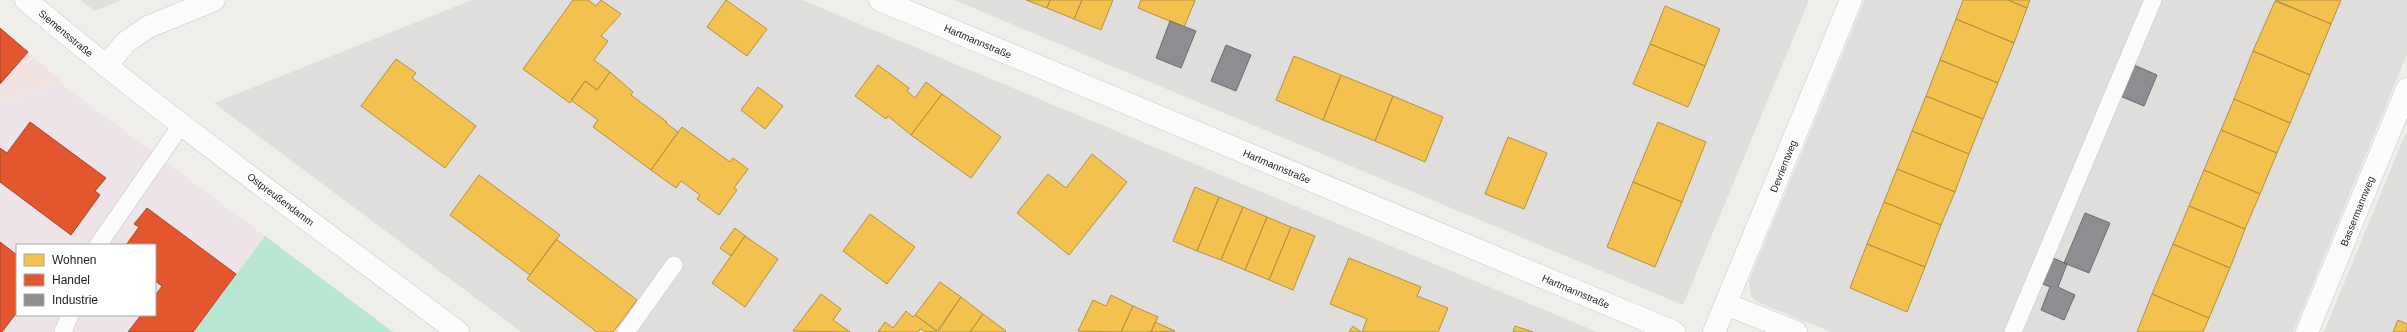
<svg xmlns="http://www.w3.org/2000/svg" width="2407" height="332" font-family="Arial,sans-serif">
<rect width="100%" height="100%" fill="#f0eeeb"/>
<path fill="#dfdedc" d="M81,0H122L94,11Z
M472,0H802L1597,332H521L214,103Z
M954,0H1809L1683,305Z
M1865,0H2407V54L2293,332H1831L1755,301L1751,296L1749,281Z
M2407,130V332H2324Z"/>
<path fill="#f1e3e1" d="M0,28L62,82L0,103Z"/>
<path fill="#ede4e9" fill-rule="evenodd" d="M60,83L265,236L193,332H0V103ZM17,245H155V315H17Z"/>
<path fill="#b7e6d2" d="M265,236L393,332H193Z"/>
<path fill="#f2c14e" stroke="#b49141" d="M573,0H588L596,6L601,0L621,14L601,36L608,41L594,60L610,72L597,90L585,81L570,103L523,69Z
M726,0L767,29L747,56L707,27Z
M1026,0H1050L1047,8Z
M1050,0H1082L1074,19L1047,8Z
M1082,0H1113L1101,30L1074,19Z
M1141,0H1194L1195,1L1184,27L1138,8Z
M1963,0H2008L2027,8L2014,43L1956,19Z
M2008,0H2030L2027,8Z
M2275,0H2341L2331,24Z
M2275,1L2331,24L2310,75L2253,51Z
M1665,6L1720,29L1705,66L1650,44Z
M1956,19L2014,43L1998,83L1940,60Z
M1650,44L1705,66L1688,107L1633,84Z
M2253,51L2310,75L2290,123L2234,99Z
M1294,56L1341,75L1323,120L1276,100Z
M396,59L416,73L412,78L476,126L445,168L361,106Z
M1940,60L1998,83L1983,119L1926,96Z
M878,65L909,88L907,91L915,98L926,82L942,94L911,135L888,116L886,119L855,96Z
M610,72L633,92L631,95L667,122L666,123L678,132L651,170L593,127L598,120L571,100L585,81L597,90Z
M1341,75L1393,96L1375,141L1323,120Z
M758,87L783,106L765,129L741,110Z
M942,94L1001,137L971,178L911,135Z
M1393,96L1443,117L1425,162L1375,141Z
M1926,96L1983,119L1969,154L1912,131Z
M2234,99L2290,123L2277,153L2221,130Z
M1658,122L1706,142L1682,202L1633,182Z
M682,127L730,162L733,158L748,169L734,188L737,190L719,215L697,199L700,195L681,181L676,188L651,170Z
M2221,130L2277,153L2260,194L2204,170Z
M1912,131L1969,154L1955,192L1897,169Z
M1508,137L1547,153L1524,209L1485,194Z
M1092,154L1127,182L1069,255L1017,213L1048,174L1066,188Z
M1897,169L1955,192L1941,225L1884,202Z
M2204,170L2260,194L2245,229L2189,206Z
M479,175L560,235L530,275L450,215Z
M1633,182L1682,202L1655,267L1607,247Z
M1195,187L1219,197L1197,251L1173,241Z
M1219,197L1243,207L1221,260L1197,251Z
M1884,202L1941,225L1925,267L1867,244Z
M2189,206L2245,229L2230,268L2173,244Z
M1243,207L1267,217L1245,270L1221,260Z
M870,214L915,247L887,284L843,251Z
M1267,217L1291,227L1269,280L1245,270Z
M1291,227L1315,236L1293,290L1269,280Z
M735,228L745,236L731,256L720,248Z
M745,236L778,259L745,307L712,283Z
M556,239L637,300L613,332H597L527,279Z
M1867,244L1925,267L1907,312L1850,288Z
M2173,244L2230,268L2209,318L2152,294Z
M1349,258L1421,287L1417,296L1448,308L1438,332H1362L1367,319L1330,304Z
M940,282L961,297L937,331L915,315Z
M821,294L841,309L833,320L850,332L793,331Z
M2152,294L2209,318L2203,332H2137Z
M1111,295L1133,306L1121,332L1078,331L1093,300L1106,306Z
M961,297L983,314L970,332H938Z
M1133,306L1158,317L1151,332H1121Z
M906,311L913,317L915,315L937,331L925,332L921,329L917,332H878L885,322L893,328Z
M983,314L1006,331L1005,332H970Z
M2398,320L2407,324V332H2393Z
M1155,322L1175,331L1151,332Z
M1353,326L1361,332H1349Z
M1515,326L1533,332H1513Z"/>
<path fill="#e4572e" stroke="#aa472a" d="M0,28L28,52L0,84Z
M30,122L106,178L95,191L100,195L71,235L0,182V148L7,153Z
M147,208L236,274L193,332H128L141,315H155V296L162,286L155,281V245H126L139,227L134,224Z
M0,242L17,255V312L2,332H0Z"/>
<path fill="#8d8d92" stroke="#6d6d70" d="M1170,21L1196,31L1181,68L1156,58Z
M1226,45L1251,55L1236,91L1211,81Z
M2134,65L2157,75L2144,106L2120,96Z
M2085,213L2110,223L2089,273L2064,263Z
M2053,258L2067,264L2058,287L2075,295L2064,320L2041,310L2050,287L2043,284Z"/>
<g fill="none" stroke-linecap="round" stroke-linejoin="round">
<g stroke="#c9c8c7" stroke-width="18">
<path id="service" d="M98,245L182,124
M63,332L70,315
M626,332L674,265
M2013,332L2153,0"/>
</g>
<g stroke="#c9c8c7" stroke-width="23">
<path id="minor" d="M880,0L1674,332
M106,66L126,42L148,27L214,0
M1726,304L1796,332
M1714,332L1851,0
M2307,332L2407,89"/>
</g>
<g stroke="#c9c8c7" stroke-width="23">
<path id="tertiary" d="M26,0C165,117 313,223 458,332"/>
</g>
<use href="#service" stroke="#fdfcfc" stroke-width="17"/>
<use href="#minor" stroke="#fdfcfc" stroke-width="22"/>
<use href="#tertiary" stroke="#fdfcfc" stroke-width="22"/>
</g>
<g text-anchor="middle" stroke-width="4" stroke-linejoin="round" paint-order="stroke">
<g font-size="10" fill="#222" stroke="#fff">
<text transform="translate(66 33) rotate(40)" y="4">Siemensstraße</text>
<text transform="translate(978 41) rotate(23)" y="4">Hartmannstraße</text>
<text transform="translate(1277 166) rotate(23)" y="4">Hartmannstraße</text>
<text transform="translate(1783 166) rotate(-68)" y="4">Devrientweg</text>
<text transform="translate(281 199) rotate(37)" y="4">Ostpreußendamm</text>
<text transform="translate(2357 211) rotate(-68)" y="4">Bassermannweg</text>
<text transform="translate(1576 291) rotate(23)" y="4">Hartmannstraße</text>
</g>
</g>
<rect x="16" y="244" width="140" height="72" fill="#ffffff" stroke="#a7a7a7"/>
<rect x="24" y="254" width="20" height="12" fill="#f2c14e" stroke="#a7a7a7"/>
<text x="52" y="264" font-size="12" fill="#222222">Wohnen</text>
<rect x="24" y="274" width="20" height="12" fill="#e4572e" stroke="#a7a7a7"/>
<text x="52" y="284" font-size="12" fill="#222222">Handel</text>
<rect x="24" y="294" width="20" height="12" fill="#8d8d92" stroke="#a7a7a7"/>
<text x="52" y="304" font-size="12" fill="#222222">Industrie</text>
</svg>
